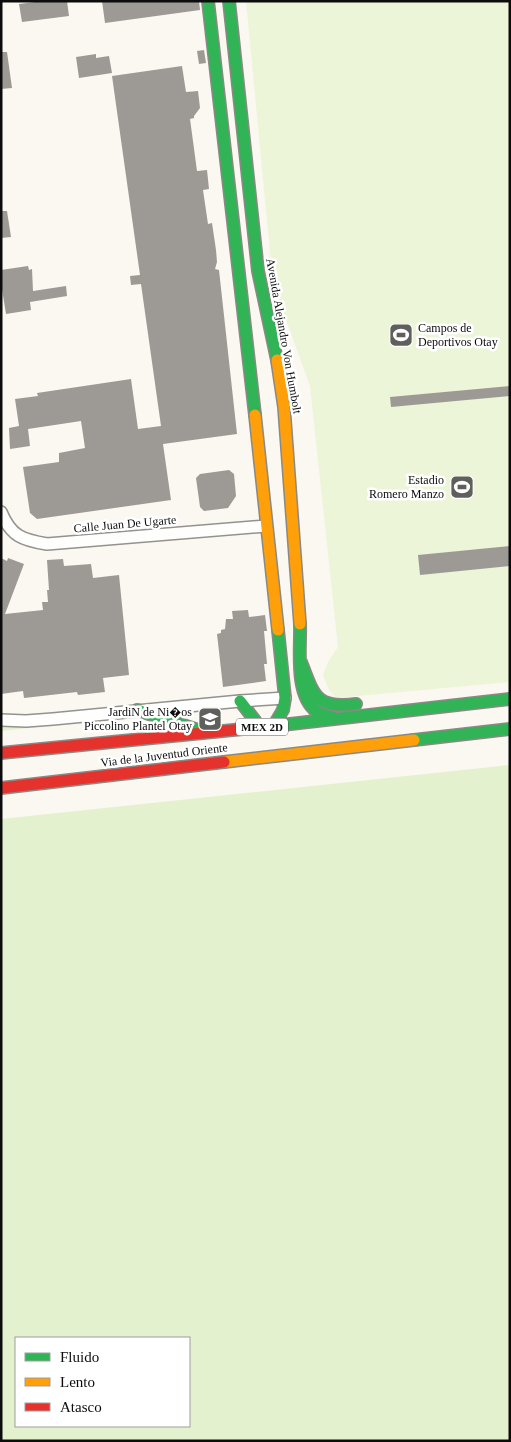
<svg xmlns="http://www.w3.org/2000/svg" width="511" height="1442" font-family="Georgia,serif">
<rect width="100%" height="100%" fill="#faf8f0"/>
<path fill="#e3f1ce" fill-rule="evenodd" d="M112,719L1,731V723L18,724Z
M510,765V1441H1V819ZM16,1338H189V1426H16Z"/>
<path fill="#edf5d8" d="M246,1H510V682L336,698L329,690L323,675L328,662L338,647L310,386L273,284Z"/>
<path fill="#9d9a96" d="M43,1H67L69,16L22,22L19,4Z
M102,1H199L200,10L105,23Z
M204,50L206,63L199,64L197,51Z
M1,52H7L12,88L1,89Z
M96,54V58L109,56L112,73L79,78L76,57Z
M182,66L186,92L198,91L200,108L194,116V118L190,119L197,171L207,170L209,189L203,190L208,224L212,223L216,250L217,262L215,269L219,270L237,434L163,444L171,500L37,519L30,513L23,467L59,462V453L85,448L81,421L28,429L30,446L10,449L9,428L19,426L15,399L38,396L37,393L131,379L138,429L161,426L141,284L131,285L130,276L140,275L112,76Z
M1,211H7L11,237L1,238Z
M28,266L29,270L32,269L33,291L66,286L67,296L30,302L31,310L6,314L1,283V270Z
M510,386V396L391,407L390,397Z
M229,470L234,474L236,496L228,508L204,511L200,507L196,478L200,474Z
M510,546V566L420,575L418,555Z
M1,558L7,561L8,558L24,564L5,614L43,610L42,602H48L47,590H49L47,560L63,559L64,566L91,564L93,578L119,575L129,675L103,678L105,692L78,695L77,692L24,698L23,691L1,694Z
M248,610L249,617L265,615L267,631H264L267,664H264L266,681L223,687L217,634L221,633V630L225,629L226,619H233L232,611Z"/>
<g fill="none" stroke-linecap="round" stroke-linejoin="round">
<g stroke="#93928f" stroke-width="14">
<path id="street" d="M1,512C11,536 22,540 47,544L266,526
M1,720L26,721L53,719L240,701L285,698"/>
</g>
<g stroke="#8a8985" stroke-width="14">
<path id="fast" d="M208,1L255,415
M229,1L258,271L277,360
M300,624C301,648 294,694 316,711C320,714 328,716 334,718
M301,662C314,696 316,709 356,704
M240,701L260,727
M137,710L198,730
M274,725L283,710L285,698L278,630
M264,727L510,699
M414,740L510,729"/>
</g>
<g stroke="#8a8985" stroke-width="14">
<path id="slow" d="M277,360L284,407L300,624
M255,415L278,630
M224,762L414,740"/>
</g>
<g stroke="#8a8985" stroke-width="14">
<path id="jam" d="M1,753L264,727
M1,788L224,762"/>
</g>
<use href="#street" stroke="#fefefd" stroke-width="11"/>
<use href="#fast" stroke="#30b455" stroke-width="11"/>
<use href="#slow" stroke="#ff9f0a" stroke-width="11"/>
<use href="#jam" stroke="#e5322d" stroke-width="11"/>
</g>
<defs>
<g id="stadium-square" transform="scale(1.25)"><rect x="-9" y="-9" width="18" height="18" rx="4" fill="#5f5f5c" stroke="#fff"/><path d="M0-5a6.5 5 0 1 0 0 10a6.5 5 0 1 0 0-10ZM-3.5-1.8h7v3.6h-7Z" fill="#fff"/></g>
<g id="school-square" transform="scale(1.25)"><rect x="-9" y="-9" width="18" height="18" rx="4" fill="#5f5f5c" stroke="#fff"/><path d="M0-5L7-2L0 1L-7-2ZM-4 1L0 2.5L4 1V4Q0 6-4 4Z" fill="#fff"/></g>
</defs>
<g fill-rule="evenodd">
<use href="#stadium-square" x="401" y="335"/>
<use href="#stadium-square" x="462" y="487"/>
<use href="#school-square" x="210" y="719"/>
</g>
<g text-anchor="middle" stroke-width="5" stroke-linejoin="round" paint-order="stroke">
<rect fill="#fff" stroke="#555" stroke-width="1" x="236" y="718.5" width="52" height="17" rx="4"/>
<g font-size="11" font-weight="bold" fill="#0c0c0c">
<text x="262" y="731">MEX 2D</text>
</g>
<g font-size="12" fill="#0c0c0c" stroke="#fff" text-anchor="end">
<text x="418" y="332" text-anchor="start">Campos de<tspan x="418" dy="14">Deportivos Otay</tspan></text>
<text x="444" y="484">Estadio<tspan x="444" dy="14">Romero Manzo</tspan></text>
<text x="192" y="716">JardiN de Ni�os<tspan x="192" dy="14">Piccolino Plantel Otay</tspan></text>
</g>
<g font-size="12" fill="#0c0c0c" stroke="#fff">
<text transform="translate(284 336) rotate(80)" y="4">Avenida Alejandro Von Humbolt</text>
<text transform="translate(125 524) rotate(-5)" y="4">Calle Juan De Ugarte</text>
<text transform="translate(164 755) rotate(-7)" y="4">Via de la Juventud Oriente</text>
</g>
</g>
<rect width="511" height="1442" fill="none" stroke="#0c0c0c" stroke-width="5"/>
<rect x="15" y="1337" width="175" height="90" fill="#ffffff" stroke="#9e9e9e"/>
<rect x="25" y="1353" width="25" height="8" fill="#30b455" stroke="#9e9e9e"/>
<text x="60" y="1362" font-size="15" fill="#0c0c0c">Fluido</text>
<rect x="25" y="1378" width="25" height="8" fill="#ff9f0a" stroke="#9e9e9e"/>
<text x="60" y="1387" font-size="15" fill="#0c0c0c">Lento</text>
<rect x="25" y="1403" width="25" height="8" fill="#e5322d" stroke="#9e9e9e"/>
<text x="60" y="1412" font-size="15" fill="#0c0c0c">Atasco</text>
</svg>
